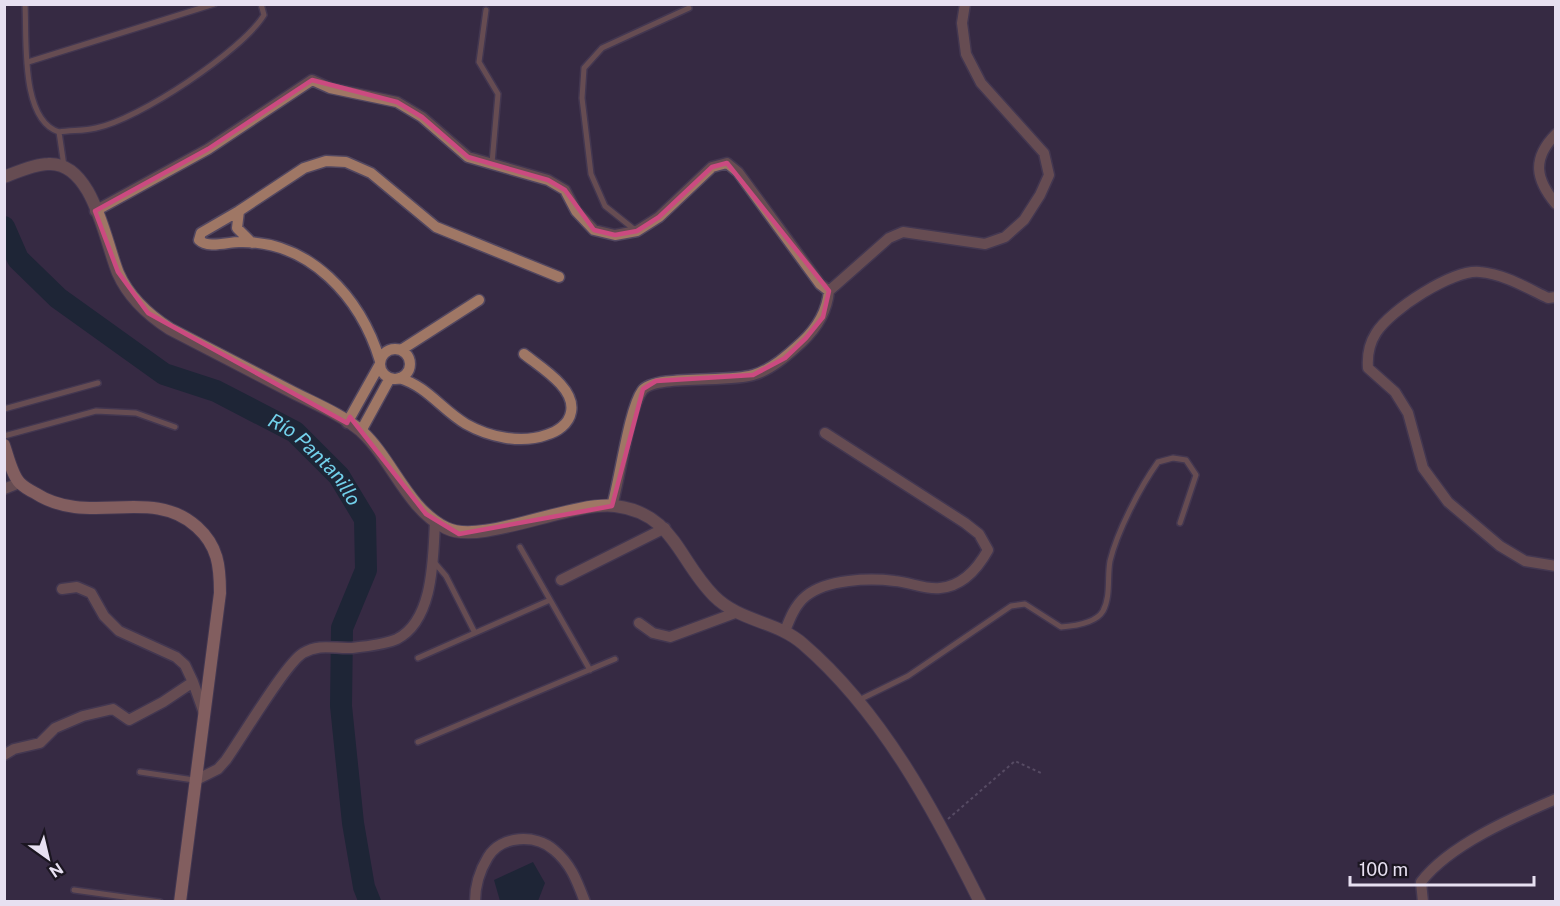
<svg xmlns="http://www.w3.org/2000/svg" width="1560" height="906" font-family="'Public Sans',sans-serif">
<rect width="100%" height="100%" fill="#362a44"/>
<path fill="#001f27" d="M533,862L545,883L538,901H500L494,880Z"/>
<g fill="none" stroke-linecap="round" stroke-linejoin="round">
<path stroke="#001f27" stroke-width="22" id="s1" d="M4,227L18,259L58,298L164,374L216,391L295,432L339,476L365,519L366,570L342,628L341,706L353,823L364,887L370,902"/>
<g stroke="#524760" stroke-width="8">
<path id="service" d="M25,4C27,38 20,120 59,132L64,166
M486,10L479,62L498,94L492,163
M28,62L214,4
M59,132C71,130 84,131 96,128C138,120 242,51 264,15L261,4
M635,230L605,206L591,174L582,98L584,68L602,48L689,8
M4,409L98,383
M4,436L96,411L136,413L175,427
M520,547L590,670
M434,562L446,576L475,633
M418,658L550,600
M859,700L908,676L1011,606L1025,604L1061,627C1074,626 1096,623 1103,611C1111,596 1107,577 1110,561C1117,532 1140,487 1158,462L1173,458L1186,460L1196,475L1180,523
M418,742L615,659
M140,772L194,780
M74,890L160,902"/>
</g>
<g stroke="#524760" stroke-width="13">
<path id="minor" d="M1556,134C1531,159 1536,180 1556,204
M95,211L208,149L312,80L330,88L397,102L422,117L468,157L548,180L565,190L576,211L594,230L615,235L637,231L659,217L712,167L727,163L738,172L820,284L829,291L889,238L903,232L985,244L1005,237L1024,220L1040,195L1049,175L1044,153L981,83L966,54L962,23L965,4
M239,211L201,233L199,240C208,249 228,242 239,242C310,240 361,298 380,361
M252,243L237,228L239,211L304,168L326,161L346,162L371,173L436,227L559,277
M1556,297L1548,298C1527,288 1504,274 1480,272C1453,269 1390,310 1376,333C1369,344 1367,355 1368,368L1395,392L1408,413L1423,468L1448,502L1500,546L1525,561L1556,566
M380 364a15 15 0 1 1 30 0a15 15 0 1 1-30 0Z
M401,350L479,300
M399,378C427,386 442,410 466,424C489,437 521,444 546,435C557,432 569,424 571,412C576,388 540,367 524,354
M347,423L380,364
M361,431L390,378
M4,489L19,483
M612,506C620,479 629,409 642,391C653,374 729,383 753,375C771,370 788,355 802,342C817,328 827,312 829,291
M561,580L665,528
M62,589L77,587L91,593L104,616L119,631L176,657L185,665L193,682
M639,623L653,633L670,637L735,613
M785,631C790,618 795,605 806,596C827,579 869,578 895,581C909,582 926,590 940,588C963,586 978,568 988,550L979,534L965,523L825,433
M4,755L14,749L40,743L55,728L83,716L113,709L129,720L163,702L193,682L204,713
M196,780L218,769L226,760C241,739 286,663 303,653C320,643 334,649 352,648C366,646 384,645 397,639C434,620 433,558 435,522
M475,902C475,887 480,870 488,857C501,835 536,834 554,850C571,864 577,881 585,902
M1423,902L1421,882C1449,845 1514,817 1556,799"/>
</g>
<g stroke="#524760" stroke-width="14">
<path id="tertiary" d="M4,177C17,172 35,164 48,164C93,161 105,242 118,273C129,298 148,315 170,329C210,350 250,370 290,391C313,403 341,414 361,431C392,459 407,509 446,528C481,546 570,501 615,506C674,513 678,560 714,596C740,622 777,621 803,644C882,712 934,810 980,902"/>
</g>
<g stroke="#524760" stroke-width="14">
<path id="secondary" d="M4,445C8,456 12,475 20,483C24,487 31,491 35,493C89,528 151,485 197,527C218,546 220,566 220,593L180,902"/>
</g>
<path stroke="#7d7389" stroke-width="2" stroke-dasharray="3 3" stroke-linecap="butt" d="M948,819L1015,761L1041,773"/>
<use href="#service" stroke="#9f7765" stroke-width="5"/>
<use href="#minor" stroke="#9f7765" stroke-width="10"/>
<use href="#tertiary" stroke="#9f7765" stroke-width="12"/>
<use href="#secondary" stroke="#dd9e81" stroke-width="12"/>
</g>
<path d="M0 0H1560V906H0ZM312,80L397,102L422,117L468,157L548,180L565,190L594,230L615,235L637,231L659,217L712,167L727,163L829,291L823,317L806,338L785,358L753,375L656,381L643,389L612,506L459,534L426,514L350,417L347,423L148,313L118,272L95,211L208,149Z" fill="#362a44" fill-opacity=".55" fill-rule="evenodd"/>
<path fill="none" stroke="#cb4a80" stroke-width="4.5" stroke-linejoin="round" d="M312,80L397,102L422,117L468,157L548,180L565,190L594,230L615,235L637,231L659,217L712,167L727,163L829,291L823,317L806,338L785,358L753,375L656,381L643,389L612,506L459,534L426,514L350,417L347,423L148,313L118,272L95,211L208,149Z"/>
<g text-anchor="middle" stroke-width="4.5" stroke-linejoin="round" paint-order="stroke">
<g font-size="20" font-style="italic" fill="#72d0ea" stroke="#1b1621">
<text dy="7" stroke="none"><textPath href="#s1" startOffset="398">Río Pantanillo</textPath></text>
</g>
</g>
<rect width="1560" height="906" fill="none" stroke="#e7e0f1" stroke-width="12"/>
<g transform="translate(48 858) rotate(146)" stroke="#1b1621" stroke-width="4.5" paint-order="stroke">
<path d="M0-4.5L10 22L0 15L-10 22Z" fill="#e7e0f1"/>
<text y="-9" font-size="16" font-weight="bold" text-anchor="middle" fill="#e7e0f1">N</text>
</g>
<path d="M1350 876v9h184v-9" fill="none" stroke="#e7e0f1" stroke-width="3"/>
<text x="1359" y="876" font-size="18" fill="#e7e0f1" stroke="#1b1621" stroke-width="4.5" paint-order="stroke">100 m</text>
</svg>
